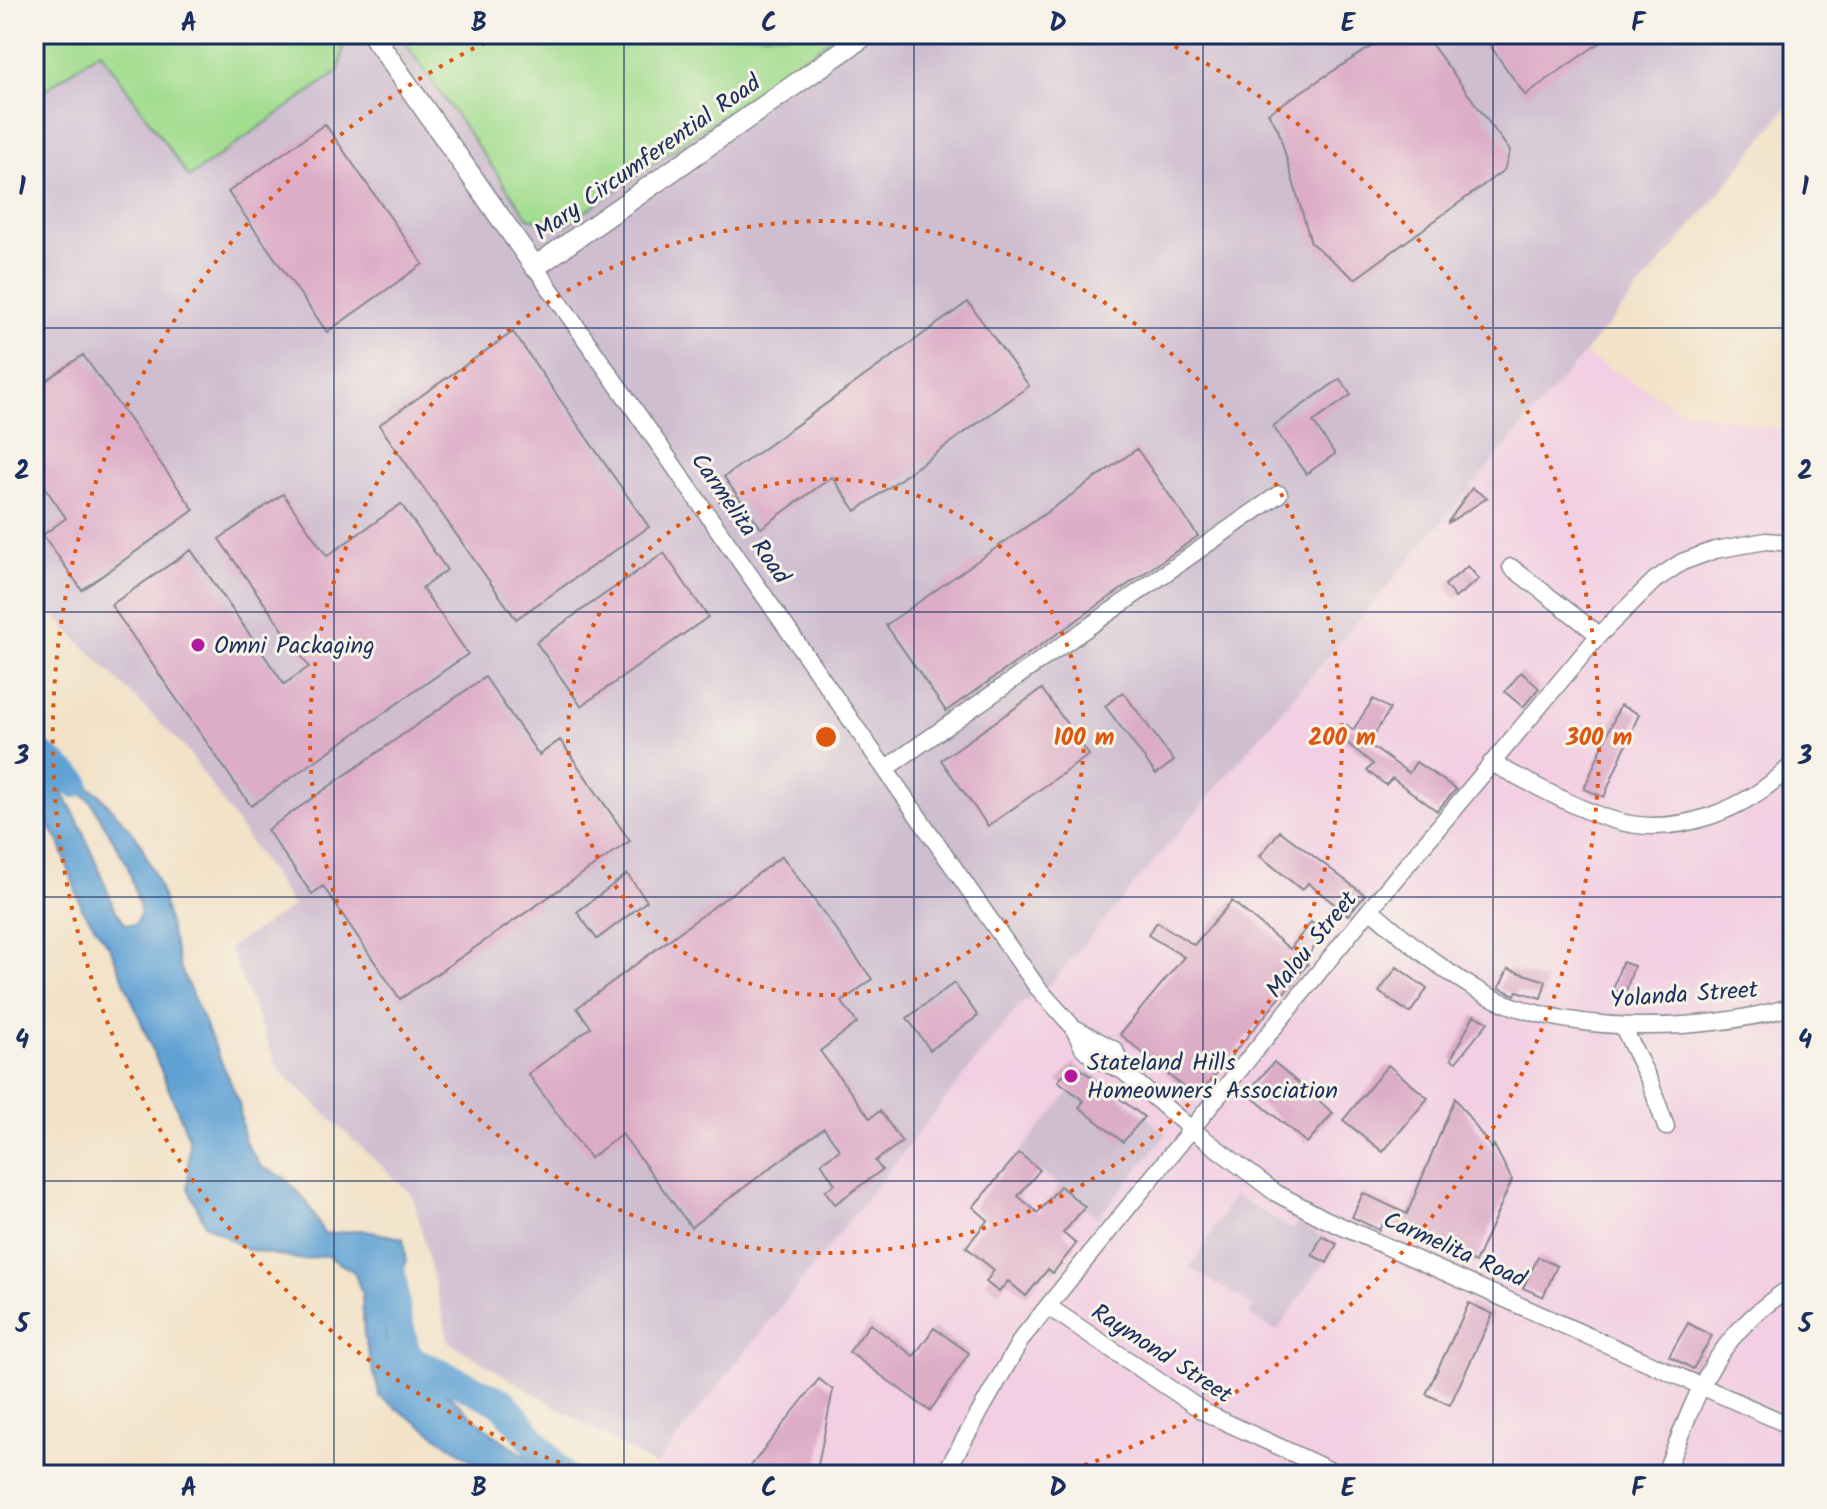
<svg xmlns="http://www.w3.org/2000/svg" width="1827" height="1509" font-family="Kalam,sans-serif">
<rect width="100%" height="100%" fill="#f7f3e8"/>
<filter id="ink" filterUnits="userSpaceOnUse"><feTurbulence type="fractalNoise" baseFrequency=".0125" numOctaves="2"/><feDisplacementMap in="SourceGraphic" scale="16" xChannelSelector="R" yChannelSelector="G"/><feConvolveMatrix kernelMatrix="1 2 1 2 8 2 1 2 1" color-interpolation-filters="sRGB"/></filter>
<filter id="wash" filterUnits="userSpaceOnUse"><feTurbulence type="fractalNoise" baseFrequency=".006" numOctaves="4" result="noise"/><feDisplacementMap in="SourceGraphic" scale="32" xChannelSelector="R" yChannelSelector="G"/><feGaussianBlur stdDeviation="1.8" result="paint"/><feColorMatrix in="noise" values="0 0 0 0 0 0 0 0 0 0 0 0 0 0 0 0 0 1.4 0 .05"/><feComposite in="paint" operator="in"/></filter>
<g filter="url(#wash)">
<rect width="100%" height="100%" fill="#f2e2c7"/>
<path fill="#f2cfe2" d="M1582,353L1680,409L1793,432V1475H664L655,1466L1019,1006L1053,981Z"/>
<path fill="#cfbdd0" d="M34,34H1793V99L1718,195L1053,981L1019,1006L655,1466L449,1342L413,1196L279,1070L229,948L293,906L188,751L34,596Z
M1088,1070L1167,1134L1098,1218L1019,1153Z
M1234,1195L1293,1230L1297,1223L1337,1244L1277,1331L1249,1315L1253,1306L1190,1268Z"/>
<path fill="#a3dd8f" stroke="#5f8676" stroke-width="2" d="M34,34H338L344,42L339,71L189,177L100,51L34,98Z
M399,34H838L566,225L528,218Z"/>
<path fill="#61a2d4" stroke="#3e6899" stroke-width="2" d="M45,758L99,794L139,840L159,885L180,967L239,1102L244,1140L261,1167L285,1178L307,1202L324,1234L361,1230L403,1238L406,1264C388,1290 381,1306 386,1339L489,1431L553,1475H493L380,1397L364,1336L362,1293L354,1272L325,1255L303,1260L246,1249L205,1224L188,1188L189,1138L111,949L82,908L59,842L34,801V760C73,791 95,863 115,909L125,924L135,925L141,912L127,864L91,802Z"/>
<g fill="none" stroke-linecap="round" stroke-linejoin="round">
<path stroke="#61a2d4" stroke-width="30" d="M34,755L45,758L75,783
M376,1255L389,1258L396,1313L407,1358L503,1403L561,1475"/>
</g>
<g id="blocks">
<path fill="#ddacc7" d="M1391,34H1424L1510,151L1504,170L1355,279L1311,243L1278,129L1268,113Z
M1482,34H1612L1525,95Z
M325,124L423,264L327,332L228,192Z
M968,302L1029,386L856,511L832,477L761,528L724,477Z
M513,332L649,527L516,619L379,425Z
M83,355L194,510L82,590L43,535L66,518L34,472V389Z
M1340,379L1351,395L1313,422L1335,454L1306,474L1273,426Z
M1137,449L1198,536L946,711L886,625Z
M1472,488L1487,498L1448,523V522Z
M283,494L327,556L401,504L447,570L422,588L468,654L251,806L111,605L191,550L284,684L309,667L219,539Z
M664,553L708,617L581,706L536,642Z
M1468,566L1479,579L1455,598L1445,585Z
M1521,672L1539,688L1523,707L1505,692Z
M485,677L539,755L560,740L630,841L400,999L323,886L312,894L267,830Z
M1042,689L1089,755L988,826L941,760Z
M1123,692L1174,761L1156,774L1105,706Z
M1373,699L1390,709L1369,743L1371,746L1409,773L1416,762L1456,789L1437,811L1392,778L1386,785L1367,771L1373,764L1339,736L1347,725L1353,730Z
M1620,705L1639,714L1604,797L1584,789Z
M1280,831L1365,895L1348,915L1308,883L1302,890L1260,856Z
M782,856L872,979L842,1002L857,1023L820,1051L870,1118L880,1111L902,1142L875,1161L882,1170L835,1204L825,1191L835,1184L821,1163L840,1150L824,1128L691,1227L622,1134L590,1158L528,1074L591,1027L577,1008Z
M627,874L647,901L597,939L577,912Z
M1232,901L1290,949L1311,922L1325,932L1304,961L1308,964L1196,1098L1120,1034L1184,957L1148,935L1157,922L1194,945Z
M1622,962L1634,966L1625,994L1613,990Z
M1397,967L1427,989L1410,1013L1379,992Z
M1508,969L1546,981L1541,998L1517,991L1515,995L1499,988Z
M954,983L978,1016L930,1050L907,1018Z
M1474,1015L1488,1022L1456,1062L1451,1059Z
M1274,1062L1333,1113L1307,1143L1247,1093Z
M1073,1063L1144,1117L1123,1142L1079,1107L1084,1101L1058,1081Z
M1388,1065L1428,1098L1383,1152L1343,1120Z
M1455,1098L1492,1149L1494,1145L1512,1180L1475,1263L1383,1223L1379,1230L1352,1217L1363,1193L1407,1214Z
M1019,1153L1040,1170L1018,1196L1038,1213L1060,1186L1085,1207L1063,1233L1076,1244L1053,1273L1048,1269L1026,1296L1008,1281L999,1292L986,1282L994,1270L966,1247L988,1220L973,1207Z
M1322,1236L1337,1244L1327,1263L1312,1255Z
M1538,1257L1557,1266L1543,1297L1523,1288Z
M1469,1303L1493,1314L1450,1405L1426,1394Z
M1688,1323L1712,1336L1693,1369L1669,1356Z
M870,1324L914,1356L934,1328L969,1353L930,1411L849,1352Z
M819,1379L833,1390L816,1475H760L750,1467Z"/>
</g>
</g>
<g filter="url(#ink)">
<use href="#blocks" fill-opacity="0" stroke="#868892" stroke-width="2"/>
<g fill="none" stroke-linecap="round" stroke-linejoin="round">
<g stroke="#868892" stroke-width="19">
<path id="minor" d="M535,267L1037,987L1073,1027L1083,1048L1094,1058L1123,1071L1191,1129L1276,1193L1325,1219L1793,1427
M1511,567L1599,635
M1491,763C1530,782 1571,807 1613,820C1677,839 1748,809 1793,764
M885,769L1279,494
M1370,909C1403,937 1435,965 1472,987C1553,1037 1704,1034 1793,1006
M1073,1027L1115,1050L1123,1071
M1623,1027L1650,1082L1666,1127
M1049,1307L1206,1413L1340,1475
M944,1475L1022,1338L1370,909L1599,635L1655,580L1682,562L1715,550L1766,541L1793,543
M1664,1475C1699,1391 1712,1337 1793,1286"/>
</g>
<g stroke="#868892" stroke-width="23">
<path id="tertiary" d="M372,34L535,267L867,34"/>
</g>
<use href="#minor" stroke="#fff" stroke-width="16"/>
<use href="#tertiary" stroke="#fff" stroke-width="20"/>
</g>
</g>
<path fill="none" stroke="#1b2f5e" stroke-width="2" stroke-opacity="0.55" d="M334,34V1475M624,34V1475M914,34V1475M1203,34V1475M1493,34V1475M34,328H1793M34,612H1793M34,897H1793M34,1181H1793"/>
<g fill="none" stroke="#de5710" stroke-width="4" stroke-dasharray="4 8">
<circle cx="826" cy="737" r="258"/>
<circle cx="826" cy="737" r="516"/>
<path d="M594 1474A773 773 0 0 1 499 36M1153 36A773 773 0 0 1 1058 1474"/>
</g>
<g fill="#b5179e" stroke="#f7f3e8" stroke-width="3">
<circle cx="198" cy="645" r="8"/>
<circle cx="1071" cy="1076" r="8"/>
</g>
<g text-anchor="middle" stroke-width="6" stroke-linejoin="round" paint-order="stroke">
<g font-size="24" fill="#1b2f5e" stroke="#f7f3e8">
<text transform="translate(647 157) rotate(-35)" y="8">Mary Circumferential Road</text>
<text transform="translate(741 518) rotate(55)" y="8">Carmelita Road</text>
<text transform="translate(1311 944) rotate(-51)" y="8">Malou Street</text>
<text transform="translate(1684 994) rotate(-4)" y="8">Yolanda Street</text>
<text transform="translate(1455 1249) rotate(24)" y="8">Carmelita Road</text>
<text transform="translate(1162 1353) rotate(33)" y="8">Raymond Street</text>
</g>
<g font-size="24" fill="#1b2f5e" stroke="#f7f3e8" text-anchor="start">
<text x="214" y="653">Omni Packaging</text>
<text x="1087" y="1070">Stateland Hills<tspan x="1087" dy="28">Homeowners' Association</tspan></text>
</g>
</g>
<circle cx="826" cy="737" r="12" fill="#de5710" stroke="#f7f3e8" stroke-width="4"/>
<g font-size="24" text-anchor="middle" font-weight="bold" fill="#de5710" stroke="#f7f3e8" stroke-width="6" stroke-linejoin="round" paint-order="stroke">
<text x="1084" y="745">100 m</text>
<text x="1342" y="745">200 m</text>
<text x="1599" y="745">300 m</text>
</g>
<rect width="1827" height="1509" fill="none" stroke="#f7f3e8" stroke-width="88"/>
<rect x="44" y="44" width="1739" height="1421" fill="none" stroke="#1b2f5e" stroke-width="3"/>
<g font-size="26" text-anchor="middle" font-weight="bold" fill="#1b2f5e">
<text x="189" y="31">A</text>
<text x="479" y="31">B</text>
<text x="769" y="31">C</text>
<text x="1058" y="31">D</text>
<text x="1348" y="31">E</text>
<text x="1638" y="31">F</text>
<text x="22" y="195">1</text>
<text x="1805" y="195">1</text>
<text x="22" y="479">2</text>
<text x="1805" y="479">2</text>
<text x="22" y="764">3</text>
<text x="1805" y="764">3</text>
<text x="22" y="1048">4</text>
<text x="1805" y="1048">4</text>
<text x="22" y="1332">5</text>
<text x="1805" y="1332">5</text>
<text x="189" y="1496">A</text>
<text x="479" y="1496">B</text>
<text x="769" y="1496">C</text>
<text x="1058" y="1496">D</text>
<text x="1348" y="1496">E</text>
<text x="1638" y="1496">F</text>
</g>
</svg>
